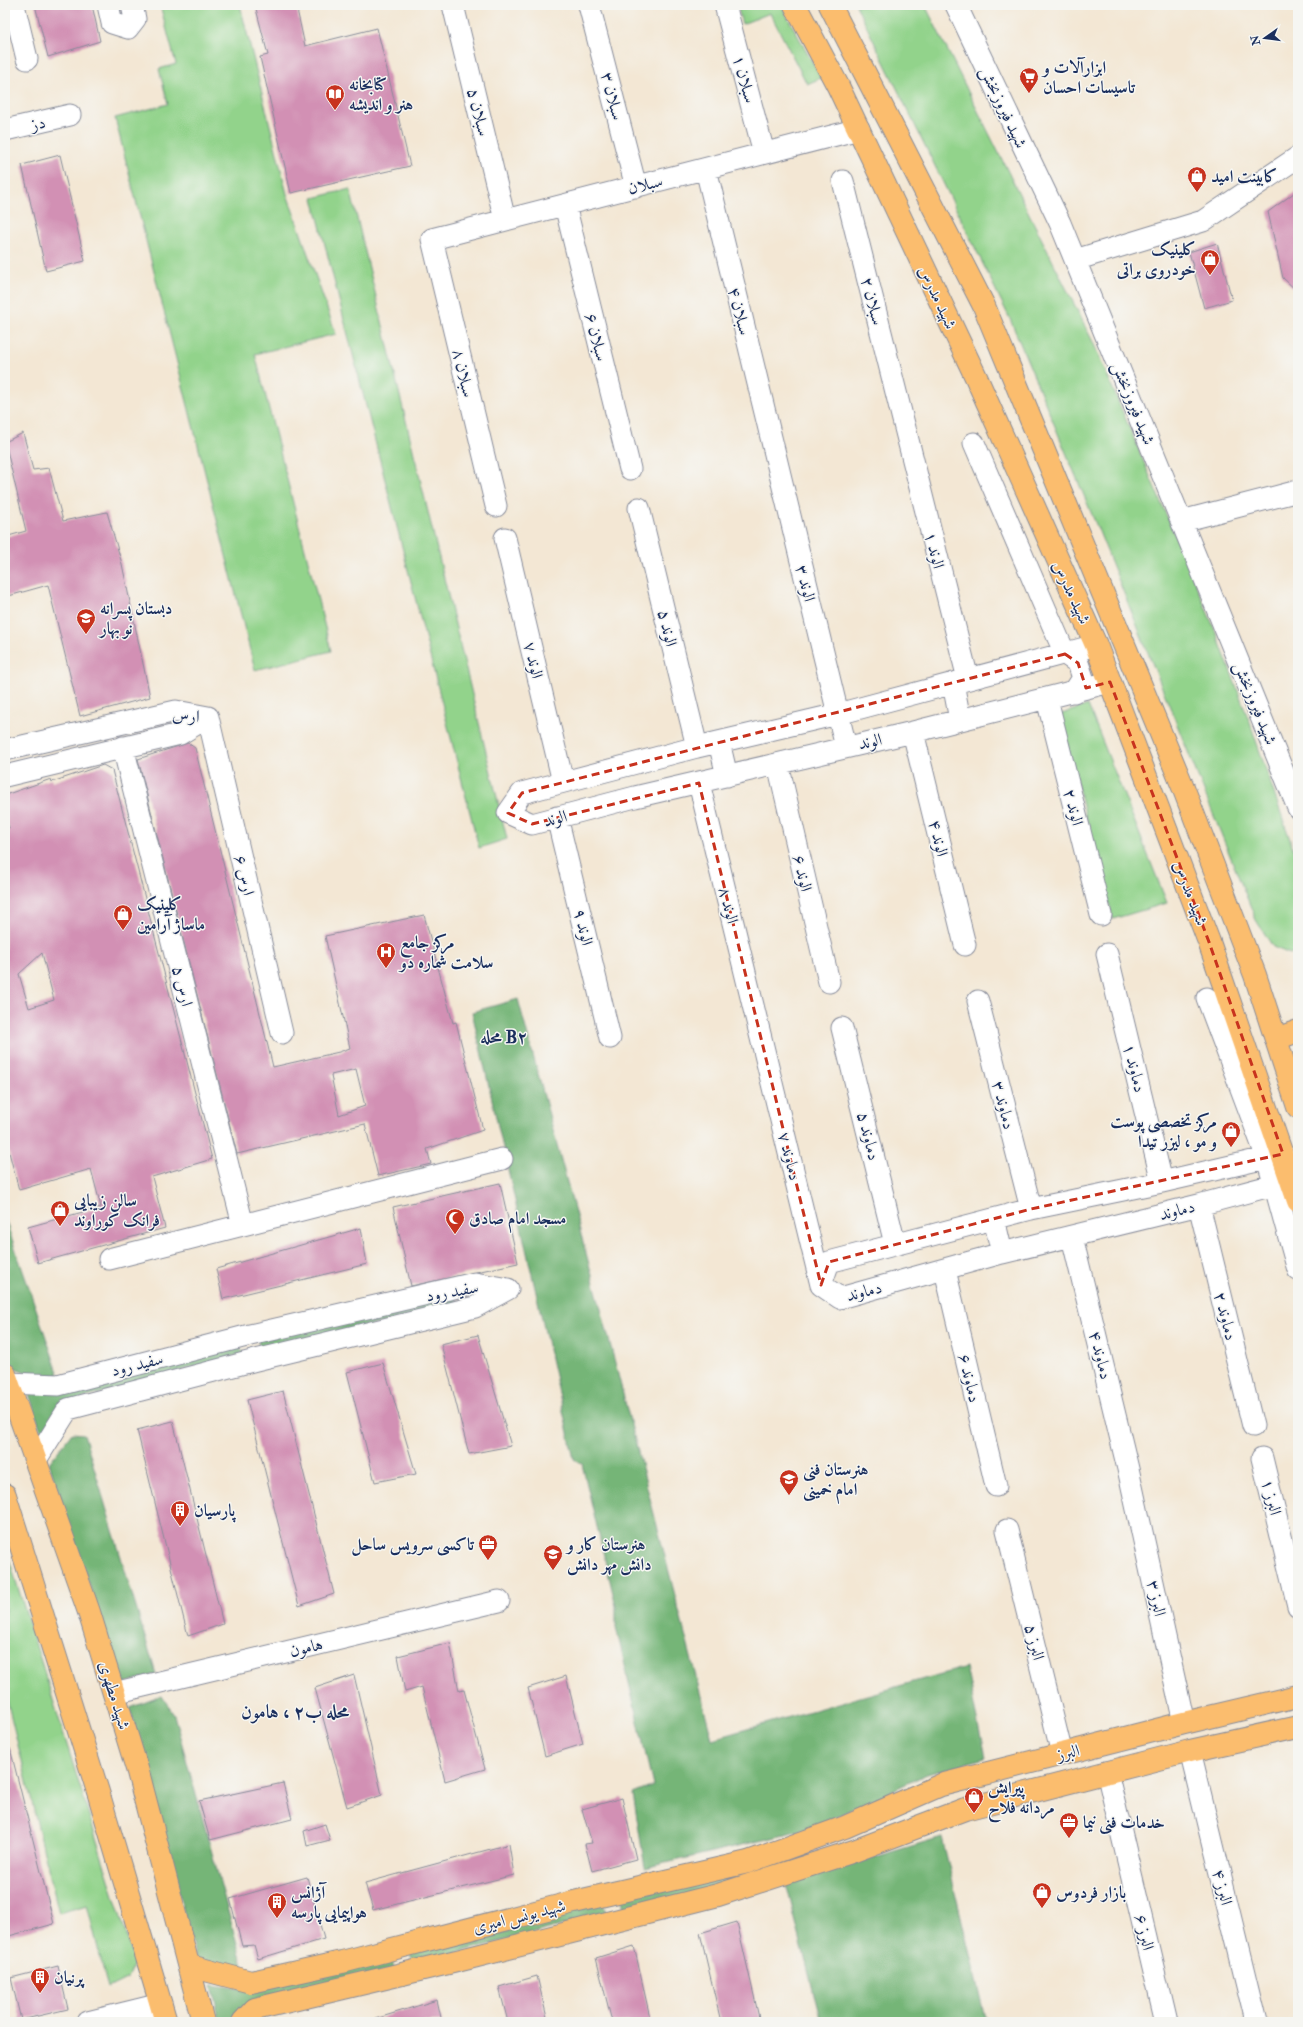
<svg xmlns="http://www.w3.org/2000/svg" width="1303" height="2027" font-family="'IM FELL Double Pica',Amiri,serif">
<rect width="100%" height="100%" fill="#f6f6f2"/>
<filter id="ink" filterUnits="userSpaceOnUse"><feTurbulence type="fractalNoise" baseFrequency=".025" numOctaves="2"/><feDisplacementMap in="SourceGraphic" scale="8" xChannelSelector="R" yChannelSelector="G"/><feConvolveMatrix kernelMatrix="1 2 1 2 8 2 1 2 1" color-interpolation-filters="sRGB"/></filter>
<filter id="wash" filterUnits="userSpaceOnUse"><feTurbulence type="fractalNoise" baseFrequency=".012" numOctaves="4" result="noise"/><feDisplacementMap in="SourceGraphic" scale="16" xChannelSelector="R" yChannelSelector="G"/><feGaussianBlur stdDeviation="0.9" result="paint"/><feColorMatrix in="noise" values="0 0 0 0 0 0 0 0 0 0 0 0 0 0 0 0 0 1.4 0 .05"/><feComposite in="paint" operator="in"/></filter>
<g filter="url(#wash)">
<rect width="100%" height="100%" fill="#f3e7d4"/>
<path fill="#92d38b" stroke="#568174" d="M160,5H240L287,194L336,334L255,354L331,651L255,670L115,118L168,104L159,69L176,64Z
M737,5H781L821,78L807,84L770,13L742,24Z
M856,5H925L1093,342L1215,630L1250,723L1298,863V950L1290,954L1273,947L1256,920L1098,529L1010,319Z
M350,189L507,839L479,848L313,198Z
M1088,705L1167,903L1113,919L1059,715Z
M5,1546L135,1963L128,1978L108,1988L87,1905L59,1913L5,1692Z"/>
<path fill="#75b577" stroke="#48726a" d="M518,999L605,1324L712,1739L966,1667L985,1758L927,1774L810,1829L645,1868L633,1794L653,1786L616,1627V1606L582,1464L574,1459L472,1012Z
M5,1219L59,1375L37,1376L12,1367L5,1346Z
M454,1295L457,1305L260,1352L258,1340Z
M234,1347L240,1349L244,1353L80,1399L43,1437L29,1394Z
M72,1433L84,1434L156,1674L122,1684L49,1463Z
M162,1696L174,1715L244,1969L196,1959L130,1708Z
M942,1837L986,2022H821L786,1883Z
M737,1871L741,1882L625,1912L621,1897Z
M603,1903L606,1914L414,1964L410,1952Z
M391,1958L394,1969L246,2008L227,2022H220L212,1985L253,1990Z"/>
<g id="blocks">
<path fill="#d290b4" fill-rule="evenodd" d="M35,5H92L100,41L48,57Z
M255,5H296L305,46L377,28L410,166L291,193L260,57L268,55Z
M60,155L85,261L46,271L22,165Z
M1298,190V292L1283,278L1268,212Z
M1217,243L1232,300L1204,308L1189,252Z
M23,433L33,470L49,468L63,521L107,512L122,564L150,697L80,716L48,585L5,597V537L26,531L5,442Z
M188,743L195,748L273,1067L339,1052L350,1048L325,936L424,915L453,1023L456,1022L483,1130L427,1149L431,1164L378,1176L365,1124L237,1154L138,759ZM356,1069L365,1106L339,1115L331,1075Z
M103,765L112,770L212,1159L152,1177L165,1228L38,1263L28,1227L101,1207L91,1169L19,1190L5,1137V828H9L5,814V795L51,779L52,782ZM42,953L54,1000L29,1008L19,974Z
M500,1183L518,1263L411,1286L393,1207Z
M361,1228L367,1264L223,1299L216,1269Z
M478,1335L511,1446L469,1454L441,1344Z
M383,1363L416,1474L375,1482L347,1372Z
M283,1391L334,1594L299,1606L247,1400Z
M173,1421L223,1624L188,1636L137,1430Z
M450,1643L459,1691L464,1690L485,1769L445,1781L422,1687L405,1692L398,1656Z
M354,1675L382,1795L347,1807L315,1688Z
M566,1676L583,1744L545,1756L528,1688Z
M10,1748L54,1924L5,1937V1749Z
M283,1783L292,1819L210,1840L199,1801Z
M622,1798L636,1859L592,1871L585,1844L592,1843L582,1809Z
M325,1824L330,1840L307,1846L304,1831Z
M509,1844L514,1875L373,1910L365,1883Z
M307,1877L324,1939L258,1959L254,1945L242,1946L230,1899Z
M737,1922L760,2022H721L700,1933Z
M634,1946L651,2022H612L596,1958Z
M58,1966L68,2009L21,2020L11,1978Z
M537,1976L548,2022H508L499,1987Z
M437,2000L442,2022H376L375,2019Z"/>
</g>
</g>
<g filter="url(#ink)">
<use href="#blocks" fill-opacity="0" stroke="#878b99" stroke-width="1"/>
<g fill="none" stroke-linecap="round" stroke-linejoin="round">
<g stroke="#878b99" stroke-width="23">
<path id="minor" d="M14,5L27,59
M108,5L112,23L128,28L135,19L132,5
M453,5L505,220
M589,5L636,187
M725,5L764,153
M956,5L1060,223L1298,808
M5,130L70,115
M706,169L846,747
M843,181L968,679
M565,205L630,469
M1075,260L1203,221L1298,157
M974,443L1065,654L1078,663L1083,678L1074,692
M496,506L432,239L859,129
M639,508L697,747
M1182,521L1298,491
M505,538L563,782
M1096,645L838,714L697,747L522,793L508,813L532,824L635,797L913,732L1110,682
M953,683L960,720
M1047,699L1101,915
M208,717L282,1033
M913,732L965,945
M719,742L727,776
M123,747L243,1225
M5,750L176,711L208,717
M778,764L829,982
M5,776L180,734L208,717
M699,783L821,1285
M557,817L610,1038
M1107,954L1162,1182
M1207,998L1267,1158L1298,1270
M978,1001L1031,1209
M842,1028L895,1244
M1199,1205L1253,1426
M994,1219L1002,1253
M1072,1237L1129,1473L1184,1723
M109,1259L502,1159
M945,1270L996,1486
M821,1285L840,1298L1002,1253L1199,1205L1292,1180
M821,1285L829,1262L1031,1209L1162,1182L1283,1154
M8,1383L58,1385L250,1335L475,1283L508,1289L475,1307L256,1360L68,1409L36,1460
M1262,1458L1298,1606
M1007,1530L1062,1754
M114,1693L499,1601
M1190,1751L1256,2022
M1107,1772L1166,2022
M88,2022L161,2004"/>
</g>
<g stroke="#878b99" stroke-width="24">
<path id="major" d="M795,5L838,86L976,377L1096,645L1209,942L1298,1201
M830,5L984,306L1183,787L1255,975L1298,1107
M1276,1039L1298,1031
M5,1374L89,1612L138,1772L203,2022
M5,1495L99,1795L166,2022
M190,1966L251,1982L342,1962L574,1902L748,1862L845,1827L941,1785L1184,1723L1298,1696
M243,2022L255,2009L461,1960L718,1895L854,1851L965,1809L1190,1751L1298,1727"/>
</g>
<use href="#minor" stroke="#fff" stroke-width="21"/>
<use href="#major" stroke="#fbbd6e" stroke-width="22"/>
</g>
</g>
<path fill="none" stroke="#c8321e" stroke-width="3" stroke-dasharray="8 5" stroke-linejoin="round" d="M1065,654L1078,663L1086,688L1110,682L1209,942L1283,1154L1031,1209L829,1262L821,1285L699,783L532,824L508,813L522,793Z"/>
<defs>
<g id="supermarket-pin" transform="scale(1)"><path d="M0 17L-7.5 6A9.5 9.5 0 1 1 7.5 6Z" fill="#c8321e" stroke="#f6f6f2"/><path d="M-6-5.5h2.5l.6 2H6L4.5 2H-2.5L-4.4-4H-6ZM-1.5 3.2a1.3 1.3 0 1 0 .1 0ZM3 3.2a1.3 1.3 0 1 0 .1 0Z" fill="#fff"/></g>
<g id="library-pin" transform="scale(1)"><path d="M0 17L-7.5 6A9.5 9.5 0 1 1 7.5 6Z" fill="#c8321e" stroke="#f6f6f2"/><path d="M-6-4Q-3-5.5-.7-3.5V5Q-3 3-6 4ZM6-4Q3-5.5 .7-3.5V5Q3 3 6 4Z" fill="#fff"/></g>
<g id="shop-pin" transform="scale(1)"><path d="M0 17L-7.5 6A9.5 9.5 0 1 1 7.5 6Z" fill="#c8321e" stroke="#f6f6f2"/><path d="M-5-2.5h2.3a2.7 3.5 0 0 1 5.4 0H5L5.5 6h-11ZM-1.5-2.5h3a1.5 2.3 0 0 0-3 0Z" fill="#fff"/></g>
<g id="school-pin" transform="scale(1)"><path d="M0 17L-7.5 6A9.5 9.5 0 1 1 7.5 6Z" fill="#c8321e" stroke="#f6f6f2"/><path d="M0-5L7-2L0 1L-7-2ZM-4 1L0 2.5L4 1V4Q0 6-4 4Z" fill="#fff"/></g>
<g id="hospital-pin" transform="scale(1)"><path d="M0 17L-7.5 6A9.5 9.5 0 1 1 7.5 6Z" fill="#c8321e" stroke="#f6f6f2"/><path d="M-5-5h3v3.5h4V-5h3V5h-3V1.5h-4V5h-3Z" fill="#fff"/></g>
<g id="mosque-pin" transform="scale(1)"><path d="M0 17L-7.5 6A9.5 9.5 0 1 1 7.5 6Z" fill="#c8321e" stroke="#f6f6f2"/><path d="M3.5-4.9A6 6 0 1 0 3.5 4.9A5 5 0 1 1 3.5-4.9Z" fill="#fff"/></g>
<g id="building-pin" transform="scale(1)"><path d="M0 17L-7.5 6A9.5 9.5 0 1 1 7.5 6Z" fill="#c8321e" stroke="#f6f6f2"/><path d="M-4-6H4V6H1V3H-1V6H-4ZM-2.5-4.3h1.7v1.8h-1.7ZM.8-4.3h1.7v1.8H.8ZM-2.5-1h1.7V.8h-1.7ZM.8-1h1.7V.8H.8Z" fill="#fff"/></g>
<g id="office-pin" transform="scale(1)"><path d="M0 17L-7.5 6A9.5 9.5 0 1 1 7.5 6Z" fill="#c8321e" stroke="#f6f6f2"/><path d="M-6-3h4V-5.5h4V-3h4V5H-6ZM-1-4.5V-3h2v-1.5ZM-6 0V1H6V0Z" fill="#fff"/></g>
</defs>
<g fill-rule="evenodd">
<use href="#supermarket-pin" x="1029" y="77"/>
<use href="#library-pin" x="335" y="94"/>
<use href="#shop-pin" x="1197" y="176"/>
<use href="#shop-pin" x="1210" y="259"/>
<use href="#school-pin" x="86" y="618"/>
<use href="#shop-pin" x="123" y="914"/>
<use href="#hospital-pin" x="386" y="952"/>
<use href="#shop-pin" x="1231" y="1131"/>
<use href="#shop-pin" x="60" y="1210"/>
<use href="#mosque-pin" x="455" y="1218"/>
<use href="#school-pin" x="789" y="1479"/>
<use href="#building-pin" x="180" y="1510"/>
<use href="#office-pin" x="488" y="1544"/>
<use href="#school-pin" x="553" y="1554"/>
<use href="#shop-pin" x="974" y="1797"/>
<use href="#office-pin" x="1069" y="1822"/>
<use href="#shop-pin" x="1042" y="1892"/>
<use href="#building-pin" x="277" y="1902"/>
<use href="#building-pin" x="40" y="1977"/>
</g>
<g text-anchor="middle" stroke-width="3" stroke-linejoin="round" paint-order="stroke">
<g font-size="17" font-weight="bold" fill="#1b2f5e" stroke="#f6f6f2" text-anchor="start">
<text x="1043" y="73">ابزارآلات و<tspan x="1043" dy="20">تاسیسات احسان</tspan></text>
<text x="349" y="90">کتابخانه<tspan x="349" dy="20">هنر و اندیشه</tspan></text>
<text x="1211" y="182">کابینت امید</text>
<text x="1196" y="255" text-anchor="end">کلینیک<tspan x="1196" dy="20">خودروی براتی</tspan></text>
<text x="100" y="614">دبستان پسرانه<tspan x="100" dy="20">نو بهار</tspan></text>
<text x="137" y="910">کلینیک<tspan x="137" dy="20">ماساژ آرامین</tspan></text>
<text x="400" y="948">مرکز جامع<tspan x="400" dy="20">سلامت شماره دو</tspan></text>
<text x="1217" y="1127" text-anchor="end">مرکز تخصصی پوست<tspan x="1217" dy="20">و مو ، لیزر تیدا</tspan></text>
<text x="74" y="1206">سالن زیبایی<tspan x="74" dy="20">فرانک کوراوند</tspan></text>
<text x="469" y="1224">مسجد امام صادق</text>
<text x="803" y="1475">هنرستان فنی<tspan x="803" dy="20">امام خمینی</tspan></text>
<text x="194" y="1516">پارسیان</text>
<text x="474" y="1550" text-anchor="end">تاکسی سرویس ساحل</text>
<text x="567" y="1550">هنرستان کار و<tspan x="567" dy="20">دانش مهر دانش</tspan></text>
<text x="988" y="1793">پیرایش<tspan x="988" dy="20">مردانه فلاح</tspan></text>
<text x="1083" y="1828">خدمات فنی نیما</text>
<text x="291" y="1898">آژانس<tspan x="291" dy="20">هواپیمایی پارسه</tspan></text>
<text x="1056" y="1898">بازار فردوس</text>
<text x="54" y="1983">پرنیان</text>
</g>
<g font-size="17" fill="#1b2f5e" stroke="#f6f6f2">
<text transform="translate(745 79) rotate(75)" y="6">سبلان ۱</text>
<text transform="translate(613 96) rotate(76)" y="6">سبلان ۳</text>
<text transform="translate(1004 107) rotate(65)" y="6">شهید فیروزبخش</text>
<text transform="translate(479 112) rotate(76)" y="6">سبلان ۵</text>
<text transform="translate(38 123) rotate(-13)" y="6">دز</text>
<text transform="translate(645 184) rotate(-14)" y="6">سبلان</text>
<text transform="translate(938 297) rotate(65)" y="6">شهید مدرس</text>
<text transform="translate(873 301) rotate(76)" y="6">سبلان ۲</text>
<text transform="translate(740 311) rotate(76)" y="6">سبلان ۴</text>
<text transform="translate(597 337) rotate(76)" y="6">سبلان ۶</text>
<text transform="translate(464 373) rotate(77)" y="6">سبلان ۸</text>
<text transform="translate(1134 403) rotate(68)" y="6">شهید فیروزبخش</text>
<text transform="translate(935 550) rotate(76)" y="6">الوند ۱</text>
<text transform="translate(806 583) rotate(76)" y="6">الوند ۳</text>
<text transform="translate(1072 592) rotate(65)" y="6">شهید مدرس</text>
<text transform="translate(668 628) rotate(77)" y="6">الوند ۵</text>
<text transform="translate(534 660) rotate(77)" y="6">الوند ۷</text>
<text transform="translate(1256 703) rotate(68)" y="6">شهید فیروزبخش</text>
<text transform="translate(186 715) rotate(5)" y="6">ارس</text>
<text transform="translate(870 741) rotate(-13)" y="6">الوند</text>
<text transform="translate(1074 807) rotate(76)" y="6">الوند ۲</text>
<text transform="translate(555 818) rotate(-15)" y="6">الوند</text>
<text transform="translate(939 838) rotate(77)" y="6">الوند ۴</text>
<text transform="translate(803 873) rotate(77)" y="6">الوند ۶</text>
<text transform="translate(245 875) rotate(77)" y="6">ارس ۶</text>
<text transform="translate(1191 893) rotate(69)" y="6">شهید مدرس</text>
<text transform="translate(729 905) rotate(76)" y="6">الوند ۸</text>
<text transform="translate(584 927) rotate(77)" y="6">الوند ۹</text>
<text transform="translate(183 986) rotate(76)" y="6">ارس ۵</text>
<text transform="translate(1135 1068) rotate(76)" y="6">دماوند ۱</text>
<text transform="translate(1004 1105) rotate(76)" y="6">دماوند ۳</text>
<text transform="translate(869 1136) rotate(76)" y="6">دماوند ۵</text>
<text transform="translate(790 1156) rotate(76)" y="6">دماوند ۷</text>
<text transform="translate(1177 1210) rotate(-14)" y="6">دماوند</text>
<text transform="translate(452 1291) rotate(-10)" y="6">سفید رود</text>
<text transform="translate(864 1291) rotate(-14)" y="6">دماوند</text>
<text transform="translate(1226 1316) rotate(76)" y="6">دماوند ۲</text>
<text transform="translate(1101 1355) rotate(76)" y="6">دماوند ۴</text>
<text transform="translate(137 1364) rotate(-14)" y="6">سفید رود</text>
<text transform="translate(970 1378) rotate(77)" y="6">دماوند ۶</text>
<text transform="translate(1272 1497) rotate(76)" y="6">البرز ۱</text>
<text transform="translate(1157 1598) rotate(78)" y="6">البرز ۳</text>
<text transform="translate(1035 1642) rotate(76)" y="6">البرز ۵</text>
<text transform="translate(306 1647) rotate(-13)" y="6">هامون</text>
<text transform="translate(115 1695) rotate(73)" y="6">شهید مطهری</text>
<text transform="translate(1068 1752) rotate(-14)" y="6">البرز</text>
<text transform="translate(1223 1887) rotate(76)" y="6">البرز ۴</text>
<text transform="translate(519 1916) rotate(-14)" y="6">شهید یونس امیری</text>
<text transform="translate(1145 1932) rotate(77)" y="6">البرز ۶</text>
</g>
<g font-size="18" font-weight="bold" fill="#1b2f5e" stroke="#f6f6f2">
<text x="504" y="1043">محله B۲</text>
</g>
<g font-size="19" font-weight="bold" fill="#1b2f5e" stroke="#f6f6f2">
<text x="295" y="1718">محله ب۲ ، هامون</text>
</g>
</g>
<rect width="1303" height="2027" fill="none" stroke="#f6f6f2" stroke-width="20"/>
<g transform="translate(1265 38) rotate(256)" stroke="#f6f6f2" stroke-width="3" paint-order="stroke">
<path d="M0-3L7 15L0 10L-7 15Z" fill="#1b2f5e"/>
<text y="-6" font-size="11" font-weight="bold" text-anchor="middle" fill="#1b2f5e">N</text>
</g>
</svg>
